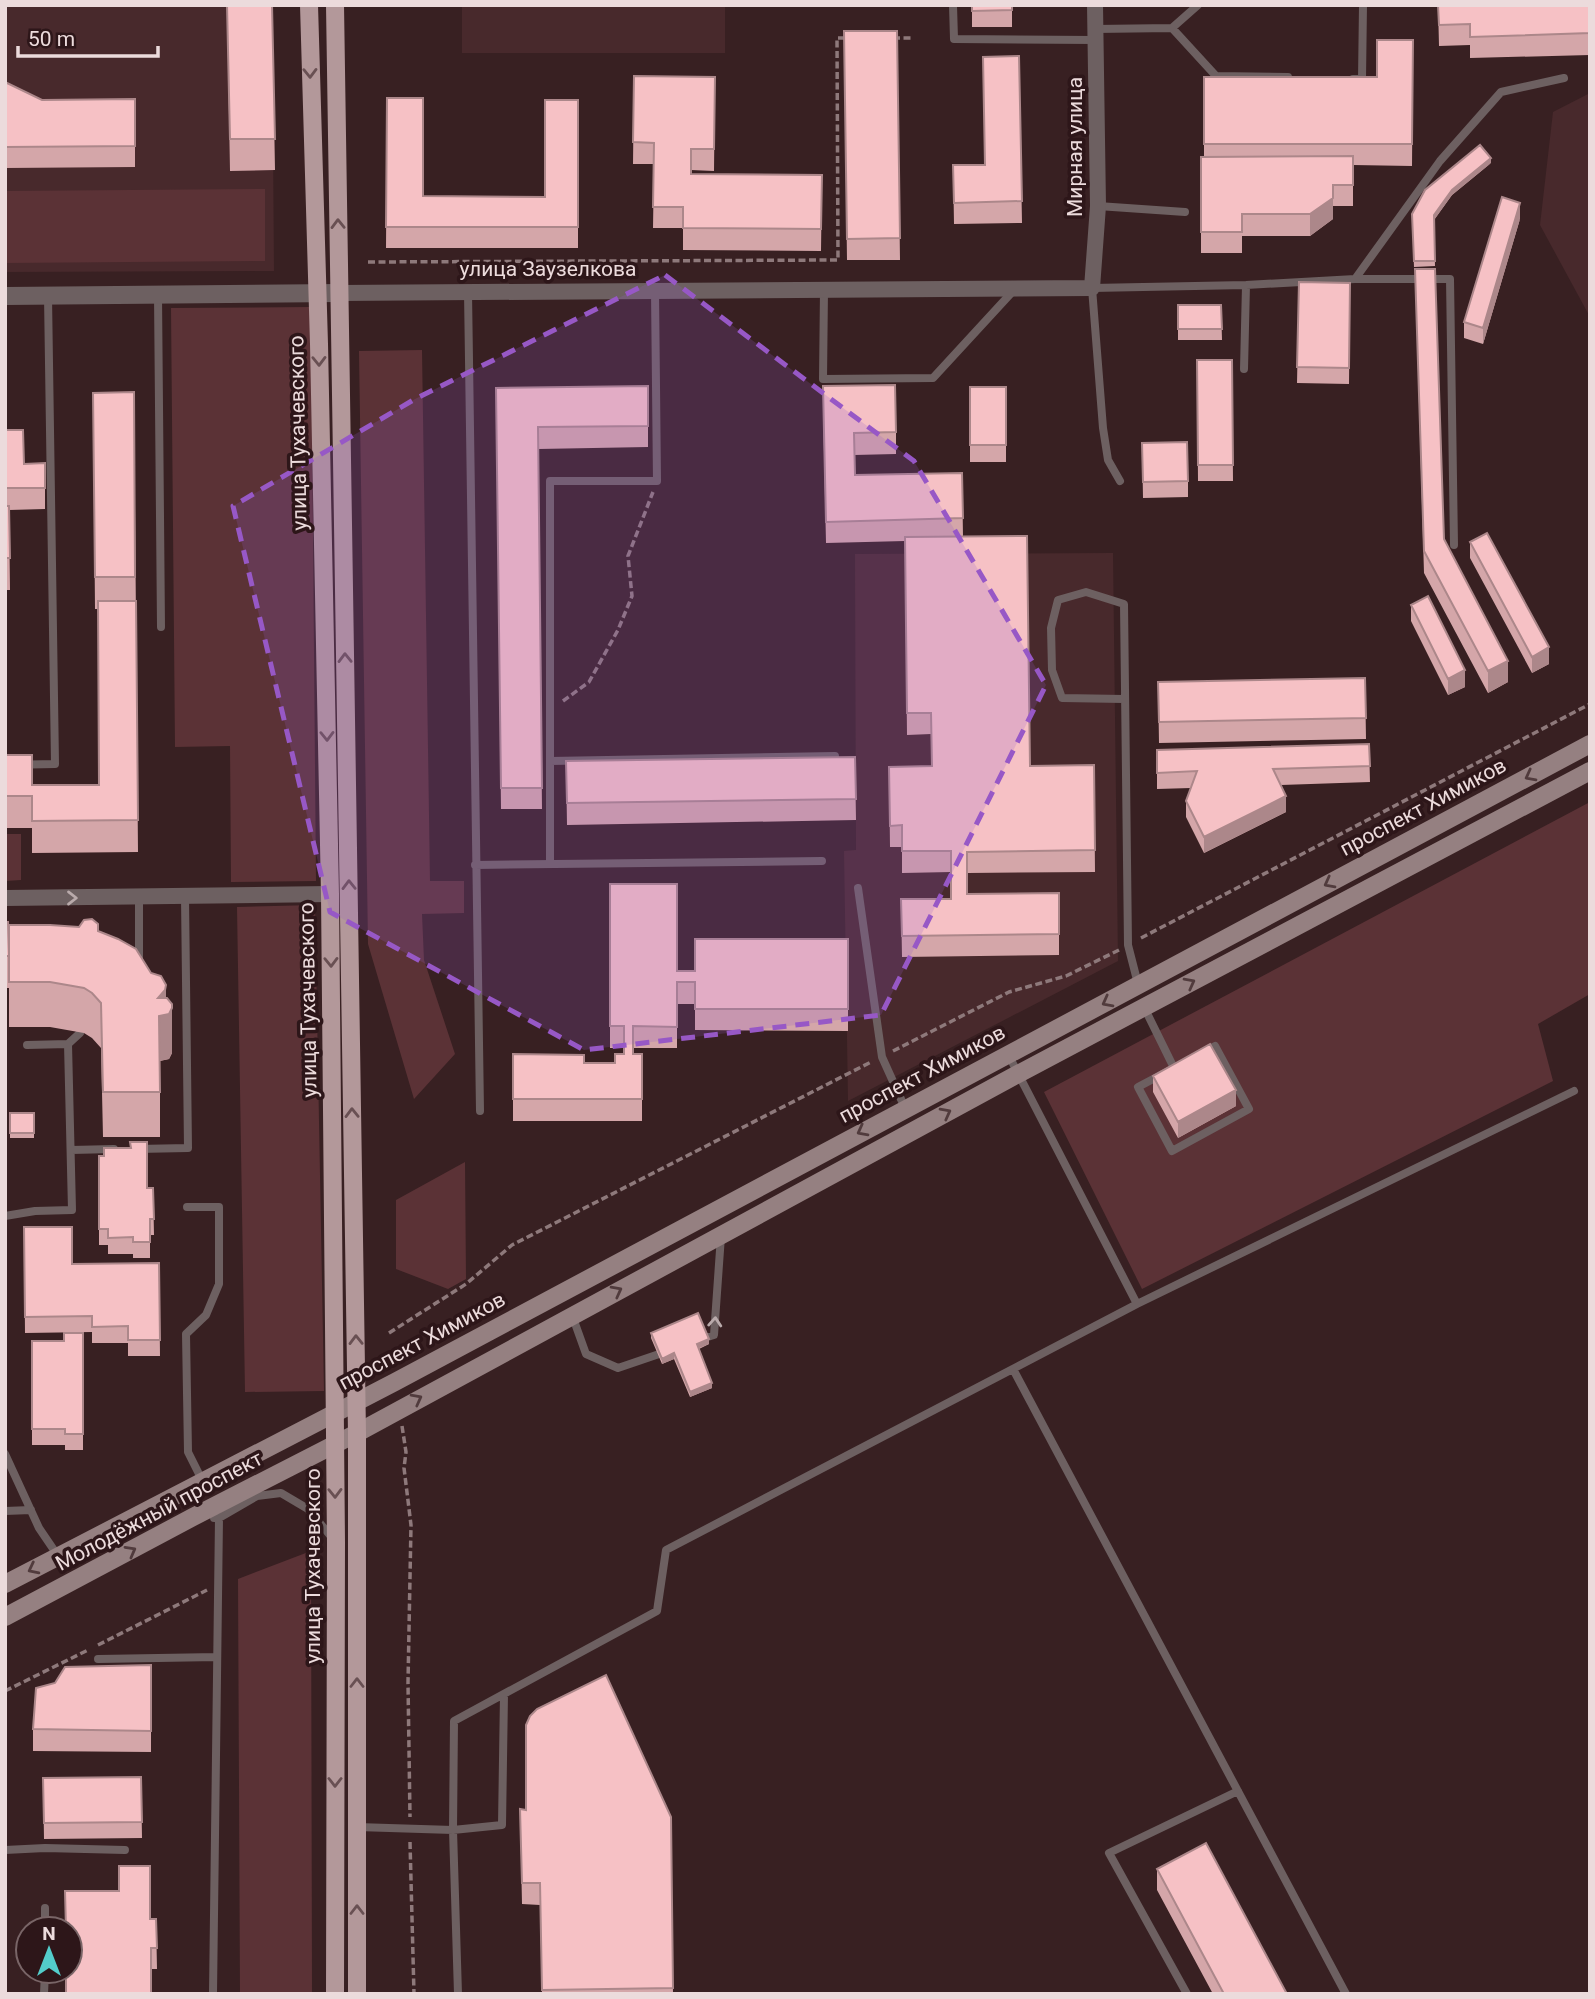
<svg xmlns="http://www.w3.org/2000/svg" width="1595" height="1999" font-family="Roboto,sans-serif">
<rect width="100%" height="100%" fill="#382022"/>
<path fill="#48292c" d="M5,5H272L274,271L5,272Z
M462,5H725V53H462Z
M1590,93V317L1540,225L1553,112Z
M1113,553L1118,961L848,1101L844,851L856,850L855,554Z"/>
<path fill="#5b3236" d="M265,189V261L5,263V191Z
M311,307L316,881L231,882L230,746L175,747L171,308Z
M422,350L430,881H464V913L422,914L424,960L455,1054L414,1099L368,944L359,351Z
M1590,802V994L1538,1024L1553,1081L1142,1289L1044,1092Z
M5,834H21V880L5,881Z
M315,905L324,1391L245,1392L237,907Z
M465,1162L466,1279L448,1289L396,1269V1200Z
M311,1551L312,1994H240L238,1579Z"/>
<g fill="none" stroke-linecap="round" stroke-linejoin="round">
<path stroke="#8e797b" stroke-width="3.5" stroke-dasharray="7 3.5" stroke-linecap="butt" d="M893,38H914
M368,262L838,260L837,38H847
M563,701L589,682L618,630L632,596L628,556L653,492
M1141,938L1590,704
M893,1051L1009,992L1066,976L1119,950
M389,1333L466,1284L512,1245L871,1062
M402,1426L406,1452L404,1468L411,1525L408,1683L410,1817
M98,1645L207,1590
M5,1691L88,1650
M410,1842L414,1994"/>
<path stroke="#6d6061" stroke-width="8" d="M953,5L954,39L1095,40
M1172,28L1216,76L1288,77
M1095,29L1172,28L1198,5
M1353,79H1362L1363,5
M1098,206L1185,212
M1355,279H1450L1454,545
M824,290L823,379L933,378L1014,290
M655,291L657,481H550V761L835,756
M468,292L480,1111
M158,295L161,627
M1244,369L1246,285
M1120,481L1108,460L1103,428L1092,288L1246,285L1355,279L1440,161L1501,92L1564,78
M1124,699L1062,698L1052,670L1051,628L1058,600L1086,592L1124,604L1128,945L1138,984
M5,765L55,764L48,296
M550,864V761
M475,865L822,861
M858,888L882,1057L905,1108
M139,897V962
M1144,1007L1174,1068L1138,1087L1172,1151L1249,1109L1215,1046L1203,1052
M27,1045L68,1044
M137,1149L188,1148L185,897
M71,1150L114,1149
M187,1207H219V1284L206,1315L186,1334L188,1452L203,1482
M5,1216L35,1211L72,1210L68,1044L80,1033
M1137,1304L1574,1091
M572,1315L586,1354L618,1368L665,1352
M701,1339L714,1335L721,1236
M1013,1369L1346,1994
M5,1454L39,1528L58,1556
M5,1511L31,1510
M214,1518H219L257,1496L281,1493L308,1509L334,1540
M98,1659L217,1657
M357,1827L453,1830L454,1721L657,1611L666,1550L1137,1304L1008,1054
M5,1850L45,1848L125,1850
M45,1929V1908
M44,1994L45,1971
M213,1994L219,1518
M458,1994L453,1830L502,1825L504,1694
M1187,1994L1109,1853L1238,1791"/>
<path stroke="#6d6061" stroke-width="16" d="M339,293L1092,288L1098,206L1095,5
M5,898L330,894"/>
<path stroke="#6d6061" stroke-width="18" d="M5,296L339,293"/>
<path stroke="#958081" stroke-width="18" d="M5,1584L395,1382L1590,744
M5,1617L193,1517L357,1433L1018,1074L1590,771"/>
<path stroke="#b3989a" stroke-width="18" d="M309,5L319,344L330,894L336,1542L335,1994
M335,5L357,1433V1994"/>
</g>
<path fill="#d4a6a9" d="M227,5H272L275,170L230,171Z
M972,5H1012V27H972Z
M1438,5H1590V55L1470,58V45L1439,46Z
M844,31H897L900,260H847Z
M1413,40L1412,166L1353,165V206H1333V219L1310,236H1242V253H1201V157H1204V77H1377Z
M1019,56L1022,223L954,224L953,165H984Z
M634,76L715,77L714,171L691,170V174L822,175L821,251L683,250V228H653L654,164H633Z
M5,82L42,100L135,99V167L5,168Z
M387,98L423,196L545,197L578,100V248H386Z
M1491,163L1452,195L1434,220L1435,266L1414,267L1412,214Z
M1520,219L1483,344L1464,338V322Z
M1415,269L1444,539L1508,682L1488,693L1424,573Z
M1299,282L1350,283L1349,384L1297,383Z
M1178,305H1221L1222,340H1178Z
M1197,360H1232L1233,481H1198Z
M648,386V447L538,449L542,809H501L496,388Z
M970,387H1006V462H970Z
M134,392L138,852L32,853V828H5V755L32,785H99L98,609H95L93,393Z
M823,408L896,432V454L854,455L855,475L962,473L963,537L1030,766L1094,765L1095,872L967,873V894L1059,893V955L902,957L901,899H951V872L902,873V847H890L889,767L932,766L931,734L907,735L905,541L826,543Z
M5,430L24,464L45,463V509L9,510L10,590H5Z
M1142,443L1188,481V497L1143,498Z
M1470,542L1549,664L1532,673L1470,558Z
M1411,605L1465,687L1448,695L1411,621Z
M1365,678L1366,739L1159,743L1158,682Z
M1369,744L1370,782L1281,785L1286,812L1204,853L1186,817V801L1191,788L1157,789V750Z
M855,757L856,820L567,825L566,761Z
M610,884L677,971H695L848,939V1031L695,1030V1004H677V1048H633V1054H642V1121H513V1054L584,1063H615L624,1054V1048H610Z
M5,922L9,940L98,931L166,998L172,1053L169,1059L160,1061V1137H103L101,1048L92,1038L84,1033L50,1027H9V988H5Z
M1153,1076L1236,1106L1178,1138L1153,1092Z
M10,1113H34V1138H10Z
M99,1156L147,1188H153L154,1235H150V1258H133V1254H108V1245H99Z
M24,1227L72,1264L159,1263L160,1356H128V1343H92V1332L25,1333Z
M83,1333V1450H65V1445H32V1341H64Z
M651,1333L709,1344L699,1349L712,1388L690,1397L674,1359L662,1364L651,1338Z
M151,1665V1752L33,1751V1729Z
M141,1777L142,1838L44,1839L43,1778Z
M520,1809L671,1817L673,1994H542L540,1905L522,1904Z
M1157,1869L1287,1994H1213L1157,1890Z
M150,1919H156L157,1969H151Z"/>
<path fill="#ac878a" d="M1491,158V163L1452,195L1434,220V215L1452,190Z
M1333,198V219L1310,236V214Z
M1520,203V219L1483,344V328Z
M1549,647V664L1532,673V657Z
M1508,661V682L1488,693V671Z
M1465,670V687L1448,695V679Z
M1286,796V812L1204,853V837Z
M166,985V1015L172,1008V1053L169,1059L159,1061L158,998Z
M1236,1090V1106L1178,1138V1122Z
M709,1339V1344L697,1349V1344Z
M674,1353V1359L662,1364V1359Z
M712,1383V1388L690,1397V1392Z"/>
<path fill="#f6c1c5" stroke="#ac878a" stroke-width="2" d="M227,5H272L275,139H230Z
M972,5H1012V10L972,11Z
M1438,5H1590V33L1470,37V24L1439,25Z
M844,31H897L900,238L847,239Z
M1377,40H1413L1412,144H1204V77H1377Z
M1019,56L1022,201L954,203L953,165H985L983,57Z
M634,76L715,77L714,149H691V174L822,175L821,229L683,228V207H653L654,143L633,142Z
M5,82L42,100L135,99V146L5,147Z
M387,98H423V196L545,197V100H578V227H386Z
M1480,145L1491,158L1452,190L1434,215L1435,261H1414L1412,214L1425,190Z
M1353,156V185H1333V198L1310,214H1242V232H1201V157Z
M1502,197L1520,203L1483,328L1464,322Z
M1415,269H1435L1444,539L1508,661L1488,671L1424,551Z
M1299,282L1350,283L1349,368L1297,367Z
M1178,305H1221L1222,329H1178Z
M1197,360H1232L1233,465H1198Z
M895,385L896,432L854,433L855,475L962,473L963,518L826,522L823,386Z
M648,386V426L538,427L542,788H501L496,388Z
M970,387H1006V445H970Z
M134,392L135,577H95L93,393Z
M5,430H23L24,464L45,463V488H5Z
M1187,442L1188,481L1143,482L1142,443Z
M5,506H9L10,558H5Z
M1487,533L1549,647L1532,657L1470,542Z
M1027,536L1030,766L1094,765L1095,850L967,852V894L1059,893V934L902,936L901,899H951V851H902V825L890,826L889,767L932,766L931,713H907L905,537Z
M1428,596L1465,670L1448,679L1411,605Z
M98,601H136L138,820L32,821V796H5V755H32V785H99Z
M1365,678L1366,718L1159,722L1158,682Z
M1369,744L1370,766L1273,769L1286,796L1204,837L1186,801L1197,771L1157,773V750Z
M855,757L856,799L567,803L566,761Z
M610,884H677V971H695V939H848V1009H695V982H677V1027L633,1026V1054H642V1099H513V1054L584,1055V1063H615V1054H624V1026H610Z
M92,919L98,924V931L118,939L136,949L151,973L161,976L166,985L165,990L158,998H167L172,1004V1008L169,1014L159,1016L160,1092H103L101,1003L92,993L84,988L50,982H9V925H50L79,927L84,920Z
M5,922H8L9,956H5Z
M1210,1044L1236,1090L1178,1122L1153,1076Z
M10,1113H34V1133H10Z
M130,1142H147V1188H153L154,1219H150V1242H133V1237L108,1238V1229H99V1156H104V1148H131Z
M24,1227H72V1264L159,1263L160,1340H128V1326L92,1327V1316L25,1317Z
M698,1313L709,1339L697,1344L712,1383L690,1392L674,1353L662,1359L651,1333Z
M64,1333H83V1434H65V1429H32V1341H64Z
M151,1665V1731L33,1729L36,1688L55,1683L65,1667Z
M606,1675L671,1817L673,1988L542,1990L540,1883H522L520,1809L526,1810V1725L530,1716L537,1709Z
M141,1777L142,1822L44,1823L43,1778Z
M1206,1843L1287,1994H1224L1157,1869Z
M119,1866H150V1919H156L157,1948H151V1994H66V1971H70V1929H66L65,1891H119Z"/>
<defs><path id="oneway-chevron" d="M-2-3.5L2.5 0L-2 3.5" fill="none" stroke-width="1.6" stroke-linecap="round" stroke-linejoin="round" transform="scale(1.75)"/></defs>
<g stroke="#695053">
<use href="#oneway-chevron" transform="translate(310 73) rotate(89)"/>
<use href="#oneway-chevron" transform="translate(338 224) rotate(-91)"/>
<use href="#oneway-chevron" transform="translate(319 361) rotate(89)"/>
<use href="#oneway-chevron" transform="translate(345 658) rotate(-91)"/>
<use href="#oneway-chevron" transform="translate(327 736) rotate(89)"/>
<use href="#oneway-chevron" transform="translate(349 885) rotate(-91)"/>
<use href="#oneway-chevron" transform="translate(331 962) rotate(89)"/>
<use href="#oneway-chevron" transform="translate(352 1113) rotate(-91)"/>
<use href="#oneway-chevron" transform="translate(356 1340) rotate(-91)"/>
<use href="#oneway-chevron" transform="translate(335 1493) rotate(89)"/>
<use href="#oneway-chevron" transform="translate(357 1683) rotate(-90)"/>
<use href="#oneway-chevron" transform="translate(335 1782) rotate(90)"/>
<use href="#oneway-chevron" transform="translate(357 1910) rotate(-90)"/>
</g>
<g stroke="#513b3d">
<use href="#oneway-chevron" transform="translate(1530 776) rotate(152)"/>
<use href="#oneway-chevron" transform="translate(1329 883) rotate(152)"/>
<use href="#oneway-chevron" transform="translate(1190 983) rotate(-28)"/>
<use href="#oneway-chevron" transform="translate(1107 1002) rotate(152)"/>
<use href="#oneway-chevron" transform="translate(946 1113) rotate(-28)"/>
<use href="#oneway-chevron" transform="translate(862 1131) rotate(152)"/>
<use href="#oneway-chevron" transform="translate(617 1291) rotate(-28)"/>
<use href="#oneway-chevron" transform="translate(417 1399) rotate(-28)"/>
<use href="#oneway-chevron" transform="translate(131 1551) rotate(-29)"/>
<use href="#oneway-chevron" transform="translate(33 1569) rotate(153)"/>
</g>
<g stroke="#b9aaab">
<use href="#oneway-chevron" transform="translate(72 898)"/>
<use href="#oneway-chevron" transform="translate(715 1322) rotate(-86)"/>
</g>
<path fill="#9758c6" fill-opacity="0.2" stroke="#9758c6" stroke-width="5" stroke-dasharray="14 9" stroke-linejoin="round" d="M665,275L914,461L1046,685L881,1015L584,1050L330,912L233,506L415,399Z"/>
<g text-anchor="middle" stroke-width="7" stroke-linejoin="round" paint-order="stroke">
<g font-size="21" fill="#ecdbdc" stroke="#2d1619">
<text transform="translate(1075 147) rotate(-90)" y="7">Мирная улица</text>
<text x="548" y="276">улица Заузелкова</text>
<text transform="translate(298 433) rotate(-91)" y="7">улица Тухачевского</text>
<text transform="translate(1423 807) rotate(-28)" y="7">проспект Химиков</text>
<text transform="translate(308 1000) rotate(-91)" y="7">улица Тухачевского</text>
<text transform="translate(922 1074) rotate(-28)" y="7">проспект Химиков</text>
<text transform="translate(422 1341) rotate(-28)" y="7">проспект Химиков</text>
<text transform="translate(159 1511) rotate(-28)" y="7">Молодёжный проспект</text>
<text transform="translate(313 1566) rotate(-90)" y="7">улица Тухачевского</text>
</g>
</g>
<rect width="1595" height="1999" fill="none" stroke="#ecdbdc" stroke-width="14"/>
<g transform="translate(49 1950)"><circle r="33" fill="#2d1619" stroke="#796567" stroke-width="2"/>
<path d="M0-5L12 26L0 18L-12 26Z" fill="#53cdcb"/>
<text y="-10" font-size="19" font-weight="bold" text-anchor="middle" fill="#ecdbdc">N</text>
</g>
<path d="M18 46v10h140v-10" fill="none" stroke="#ecdbdc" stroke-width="3.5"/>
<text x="28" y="46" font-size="21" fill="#ecdbdc" stroke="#2d1619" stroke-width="5" paint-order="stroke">50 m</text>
</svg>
